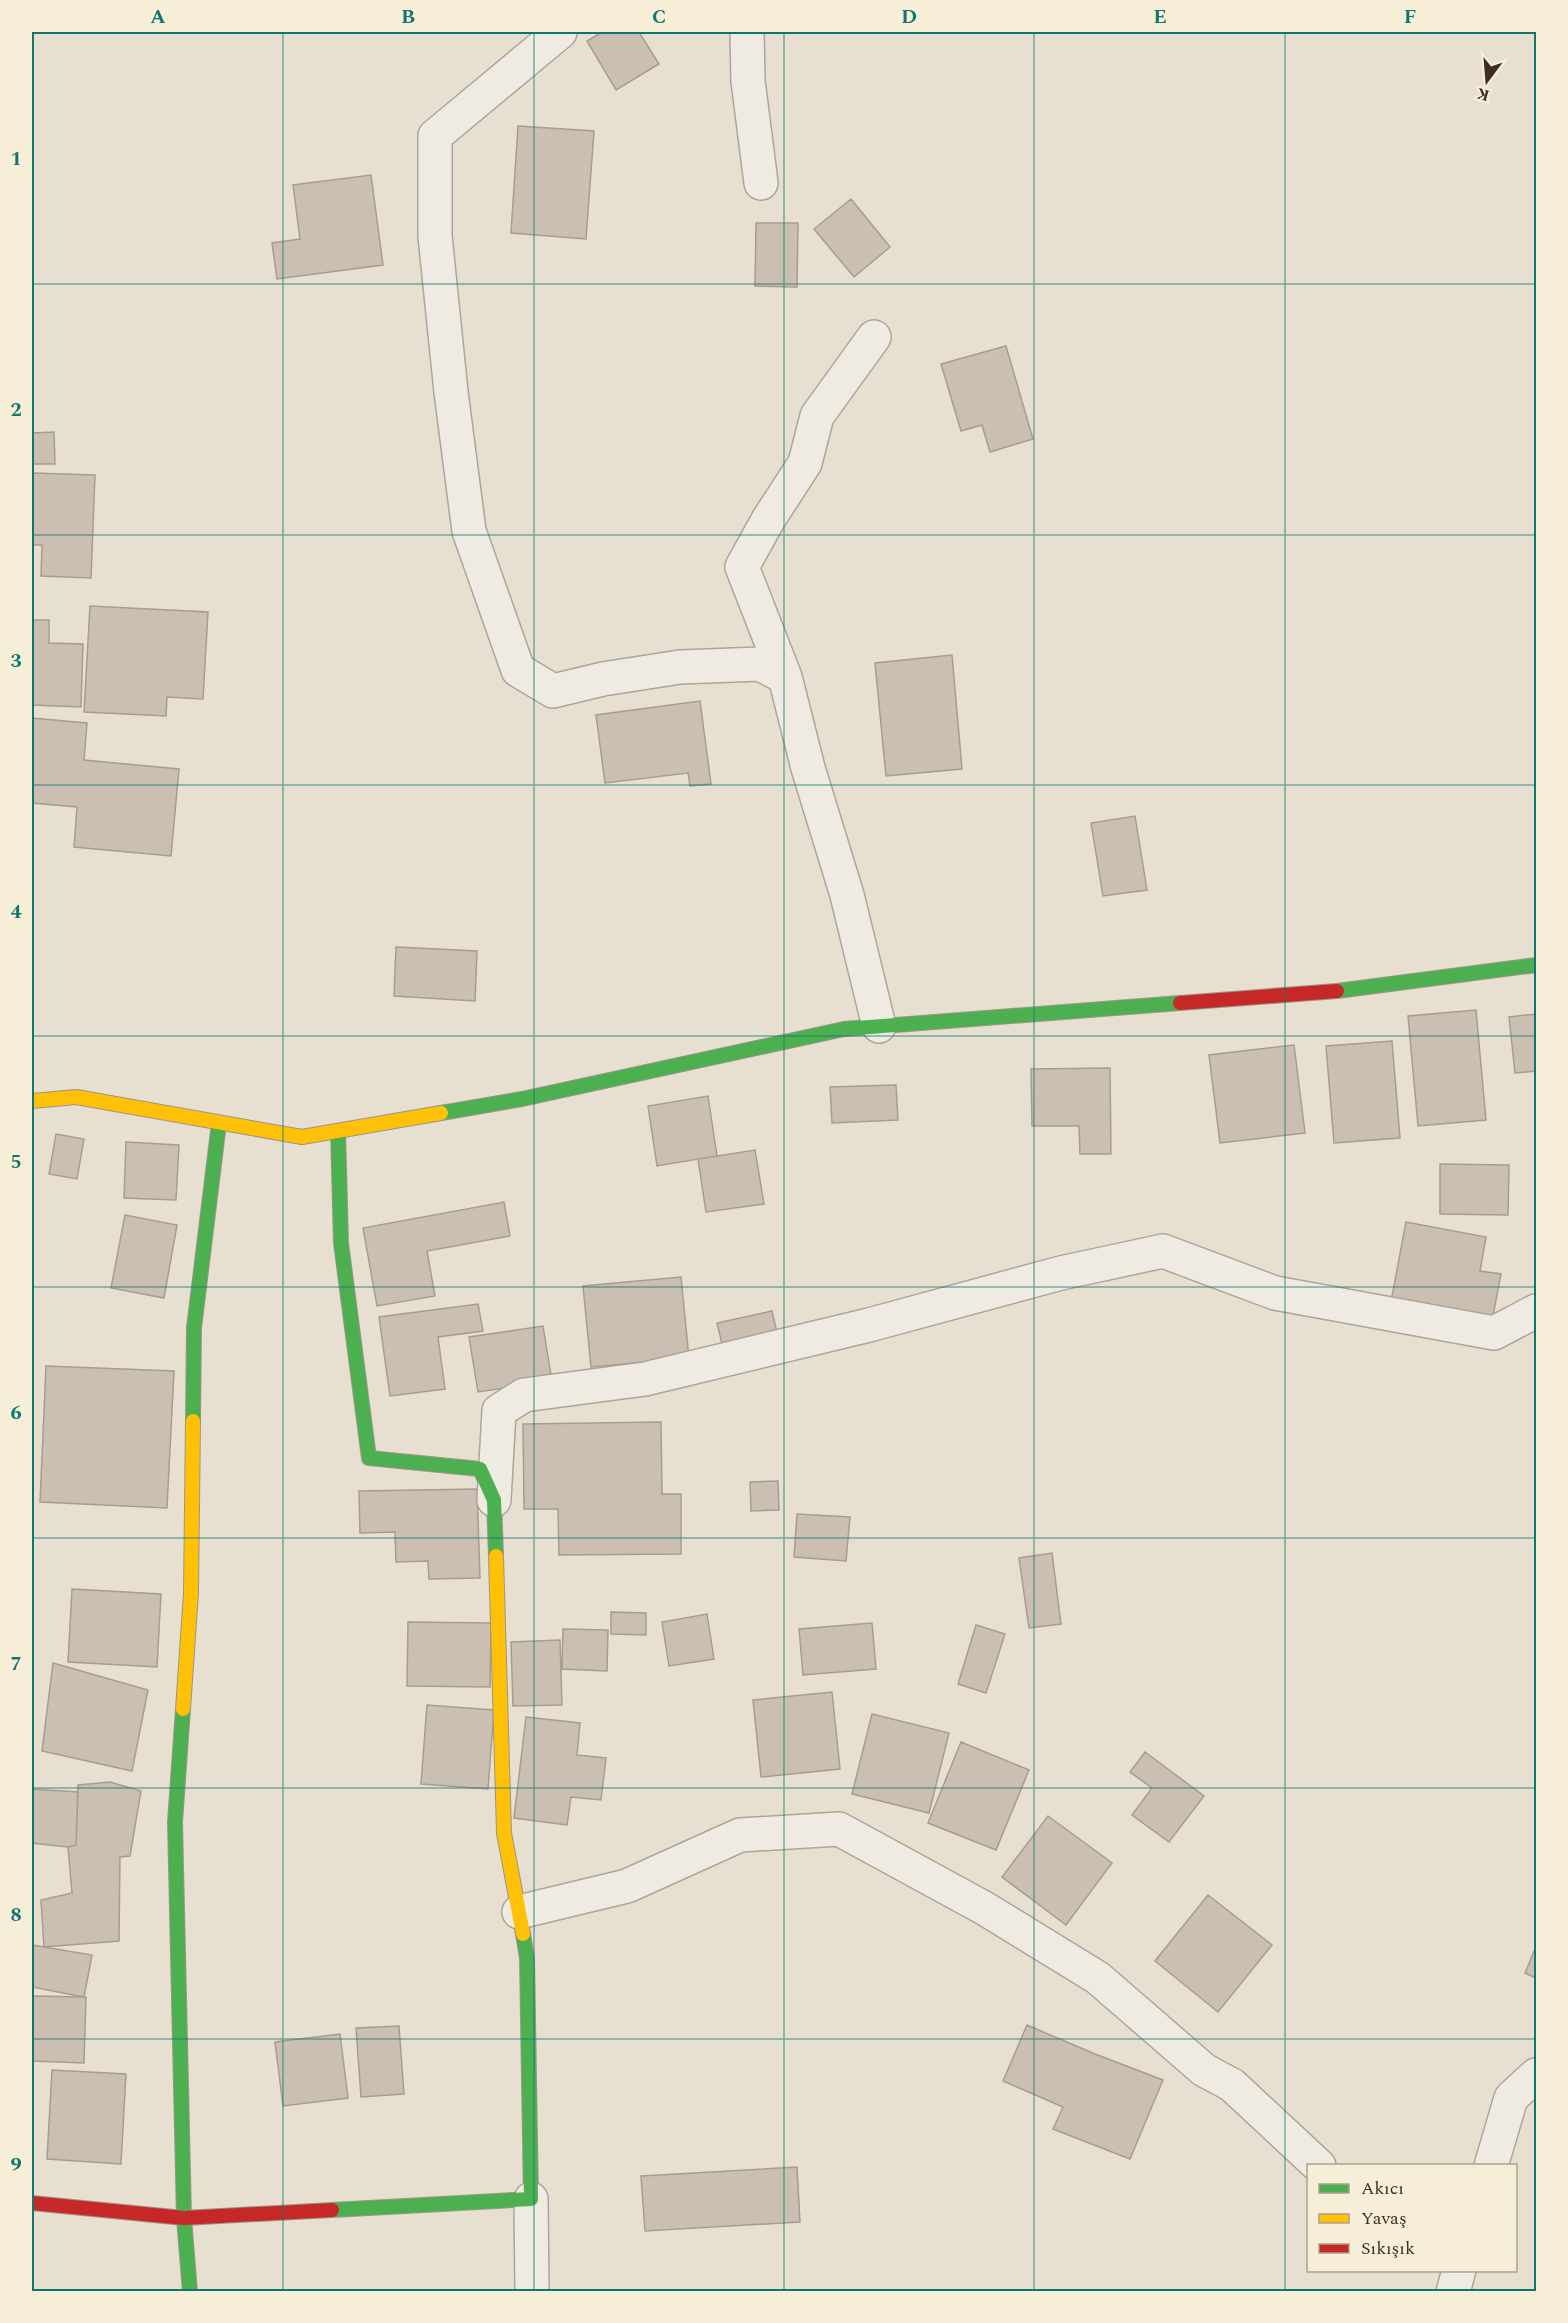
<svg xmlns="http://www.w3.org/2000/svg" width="1568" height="2323" font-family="Spectral,serif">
<rect width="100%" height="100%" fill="#e7e0d1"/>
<path fill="#cbbfb2" stroke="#a89c90" stroke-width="1.5" d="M602,32H639L659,64L616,90L587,41Z
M518,126L594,131L586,239L511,233Z
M371,175L383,265L277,279L272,243L300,239L293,185Z
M851,199L890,247L854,277L814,229Z
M756,223H798L797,287L755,286Z
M1006,346L1033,439L990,452L982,425L961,431L941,364Z
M54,432L55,464H32V433Z
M32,473L95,475L91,578L41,576L42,545H32Z
M90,606L208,612L203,699L167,697L166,716L84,712Z
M32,620H49V643L83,644L81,707L32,705Z
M952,655L962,769L886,776L875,663Z
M700,701L711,784L690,786L688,773L605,783L596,715Z
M32,718L87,723L84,760L179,769L171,856L74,847L77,807L32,803Z
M1135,816L1147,890L1103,896L1091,823Z
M396,947L477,951L475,1001L394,996Z
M1476,1010L1486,1120L1418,1126L1408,1016Z
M1536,1014V1071L1515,1073L1509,1017Z
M1392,1041L1400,1138L1334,1143L1326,1046Z
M1294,1045L1305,1133L1220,1143L1209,1055Z
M1110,1068L1111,1154H1080L1079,1126H1032L1031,1069Z
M896,1085L898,1120L832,1123L830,1087Z
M708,1096L717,1156L657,1166L648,1106Z
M56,1134L84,1139L77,1179L49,1174Z
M126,1142L179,1145L176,1200L124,1198Z
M755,1150L764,1204L706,1212L698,1159Z
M1440,1164L1509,1165L1508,1215L1440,1214Z
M504,1202L510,1236L427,1251L435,1296L377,1306L363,1228Z
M125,1215L177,1225L164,1298L111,1288Z
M1406,1222L1486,1237L1480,1271L1501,1274L1491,1326L1390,1307Z
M681,1277L689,1358L591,1367L583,1286Z
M478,1304L483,1331L438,1337L445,1389L390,1396L379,1317Z
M772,1311L778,1337L723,1348L717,1323Z
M543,1326L552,1381L478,1392L469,1337Z
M46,1366L174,1371L167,1508L40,1502Z
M661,1422L662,1494H681V1554L559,1555L558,1509H524L523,1424Z
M778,1481L779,1510L751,1511L750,1482Z
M477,1489L480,1578L429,1579L428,1561L396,1562L395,1532L360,1533L359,1491Z
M797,1514L850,1517L846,1561L794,1557Z
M1052,1553L1061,1624L1029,1628L1019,1558Z
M72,1589L161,1594L157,1667L68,1662Z
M611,1612L646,1613V1635L611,1634Z
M707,1614L714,1659L669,1666L662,1622Z
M408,1622L491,1623L490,1687L407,1686Z
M872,1623L876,1669L803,1675L799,1629Z
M976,1625L1005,1634L986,1693L958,1684Z
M563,1629L608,1630L607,1671L562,1669Z
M560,1640L562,1705L513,1706L511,1642Z
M53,1663L148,1690L132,1771L42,1751Z
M832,1692L840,1769L761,1777L753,1700Z
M427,1705L494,1710L488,1789L421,1784Z
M872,1714L949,1733L929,1813L852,1794Z
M526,1717L580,1723L577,1755L606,1758L601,1800L571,1797L567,1825L514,1818Z
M961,1742L1029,1770L996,1850L928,1823Z
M1145,1752L1204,1796L1169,1842L1132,1815L1152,1788L1130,1772Z
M110,1782L141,1791L130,1856L120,1857L119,1941L44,1947L41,1900L72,1893L68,1847L76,1845L78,1785Z
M32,1789L78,1792L76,1845L68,1847L32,1843Z
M1048,1816L1112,1863L1066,1925L1002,1877Z
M1208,1895L1272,1945L1218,2012L1155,1961Z
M32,1945L92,1955L84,1997L32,1987Z
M1534,1951L1536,1952V1978L1525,1973Z
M32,1996L86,1997L84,2063L32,2061Z
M1027,2025L1095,2054L1163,2080L1130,2159L1053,2129L1063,2107L1003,2081Z
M399,2026L404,2094L361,2097L356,2028Z
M340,2034L348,2098L283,2106L275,2042Z
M52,2070L126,2074L121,2164L47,2159Z
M797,2167L800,2222L645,2231L641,2176Z"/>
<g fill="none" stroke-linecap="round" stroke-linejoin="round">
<g stroke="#ada599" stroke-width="36">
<path id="street" d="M560,32L435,136V236L451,392L469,531L518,670L553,691L603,679L680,667L760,664L785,677L808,768L847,895L879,1026
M747,32L748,81L761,183
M785,677L742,567L768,520L805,463L817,416L874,337
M494,1500L499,1411L524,1395L645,1379L869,1325L1061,1273L1163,1251L1275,1293L1494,1333L1536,1311
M519,1912L627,1886L740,1835L839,1829L984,1908L1098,1978L1204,2070L1232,2085L1319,2166
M1491,2166L1511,2098L1536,2075
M531,2199L532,2292
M1453,2292L1459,2270"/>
</g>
<g stroke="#9c958a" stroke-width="16">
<path id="fast" d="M1337,991L1536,965
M441,1113L522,1099L844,1029L1180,1003
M338,1131L341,1243L369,1458L480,1469L494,1500L496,1556
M193,1421L194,1328L219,1123
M183,1709L175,1822L184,2218L190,2292
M332,2210L531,2199L527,1958L523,1934"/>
</g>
<g stroke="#9c958a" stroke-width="16">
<path id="slow" d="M32,1101L76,1097L302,1137L441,1113
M496,1556L504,1833L523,1934
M183,1709L191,1593L193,1421"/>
</g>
<g stroke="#9c958a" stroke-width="16">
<path id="jam" d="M1180,1003L1337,991
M32,2203L184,2218L332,2210"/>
</g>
<use href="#street" stroke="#efebe3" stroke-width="33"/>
<use href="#fast" stroke="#4caf50" stroke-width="14"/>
<use href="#slow" stroke="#ffc107" stroke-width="14"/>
<use href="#jam" stroke="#c62828" stroke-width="14"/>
</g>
<path fill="none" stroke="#0f766e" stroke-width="1.5" stroke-opacity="0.55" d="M283,32V2292M534,32V2292M784,32V2292M1034,32V2292M1285,32V2292M32,284H1536M32,535H1536M32,785H1536M32,1036H1536M32,1287H1536M32,1538H1536M32,1788H1536M32,2039H1536"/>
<rect width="1568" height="2323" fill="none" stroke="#f7eed8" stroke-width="66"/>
<rect x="1307" y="2164" width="210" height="108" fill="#f7eed8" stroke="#ada18e" stroke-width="1.5"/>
<rect x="1319" y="2184" width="30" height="9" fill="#4caf50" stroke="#ada18e" stroke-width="1.5"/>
<text x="1361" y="2194" font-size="18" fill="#3d2e20">Akıcı</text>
<rect x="1319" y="2214" width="30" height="9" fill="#ffc107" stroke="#ada18e" stroke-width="1.5"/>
<text x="1361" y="2224" font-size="18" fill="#3d2e20">Yavaş</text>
<rect x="1319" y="2244" width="30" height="9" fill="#c62828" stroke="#ada18e" stroke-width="1.5"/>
<text x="1361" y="2254" font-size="18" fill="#3d2e20">Sıkışık</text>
<g transform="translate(1487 81) rotate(196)" stroke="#f7eed8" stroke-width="4.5" paint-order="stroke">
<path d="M0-4.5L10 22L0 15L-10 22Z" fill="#3d2e20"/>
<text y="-9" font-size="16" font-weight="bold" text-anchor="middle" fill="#3d2e20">K</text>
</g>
<rect x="33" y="33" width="1502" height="2257" fill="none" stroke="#0f766e" stroke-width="2"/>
<g font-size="20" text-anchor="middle" font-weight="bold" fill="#0f766e">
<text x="158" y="23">A</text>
<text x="408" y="23">B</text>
<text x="659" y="23">C</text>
<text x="909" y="23">D</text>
<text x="1160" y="23">E</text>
<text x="1410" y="23">F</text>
<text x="16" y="165">1</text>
<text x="16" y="416">2</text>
<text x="16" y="667">3</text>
<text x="16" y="918">4</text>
<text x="16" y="1168">5</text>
<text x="16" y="1419">6</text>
<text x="16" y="1670">7</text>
<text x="16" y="1921">8</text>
<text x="16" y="2171">9</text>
</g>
</svg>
